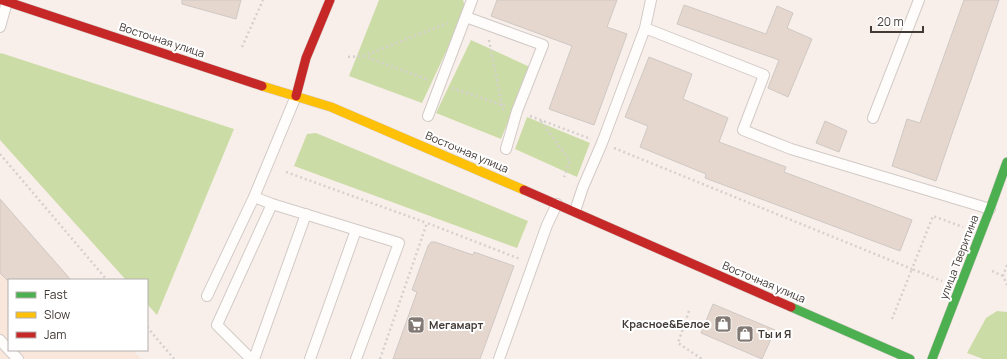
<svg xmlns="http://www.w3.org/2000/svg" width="1007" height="359" font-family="Manrope,sans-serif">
<rect width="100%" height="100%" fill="#f8efea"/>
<path fill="#fae7dc" d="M0,199L71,280H9V350H133L141,359H0Z"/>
<path fill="#ccdca6" d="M379,0H463L466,9L422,103L349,76Z
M471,40L530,67L501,139L436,113Z
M1,53L234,129L157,315L147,304V280H126L0,140V54Z
M527,117L590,143L577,177L515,149Z
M316,133L528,221L517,248L294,166L307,134Z
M997,311L1007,312V359H983L967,353L986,318Z"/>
<path fill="#e5d7ce" stroke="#cfc8c4" d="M182,0H241L236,19L182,4Z
M497,0H617L607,27L627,34L594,125L549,109L572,46L491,16Z
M964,0H999L952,134L936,181L892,166L907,119L920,123Z
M684,5L766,34L777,6L793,13L787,28L812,39L788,97L768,88L779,60L677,24Z
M649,57L692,74L683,99L728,118L719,142L786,167L784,172L912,220L900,251L705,178L706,174L640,147L648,126L625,117Z
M825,121L847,131L839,152L816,143Z
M0,199L71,280H7L0,273Z
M431,242H435L473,255L474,252L514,266L480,359H393L417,292L412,290L428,246Z
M713,304L775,330L762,359L701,333Z"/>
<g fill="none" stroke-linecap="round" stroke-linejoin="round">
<g stroke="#d2cac6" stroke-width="12">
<path id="lane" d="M466,17L543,45L517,111L506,149
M0,27L7,2
M645,28L764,75L743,130L791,149L990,209
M428,116L472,0
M873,118L919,0
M254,197L272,204L399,243L356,359
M575,211L583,187L602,143L645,28L651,0
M207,296L254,197L296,96
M0,340L9,350
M9,350L18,359
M251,359L217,325L272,204
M254,359L306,214
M310,359L356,230
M499,359L547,225L557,204"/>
</g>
<g stroke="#d2cac6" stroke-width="10">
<path id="fast" d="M791,307L910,359
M932,359L990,209L1007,162"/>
</g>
<g stroke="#d2cac6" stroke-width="10">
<path id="slow" d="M262,86L331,107L524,190"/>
</g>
<g stroke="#d2cac6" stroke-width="10">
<path id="jam" d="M2,0L262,86
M296,96L306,58L330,0
M524,190L791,307"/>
</g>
<path stroke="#d5d0ce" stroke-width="2.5" stroke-dasharray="2 3" stroke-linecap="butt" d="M489,40L503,110
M242,47L263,0
M363,56L448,23
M348,57L363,56L429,80
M452,88L505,106
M530,116L591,139
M541,121L570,161L564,177
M614,148L912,269L933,216L963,227
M0,154L107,280
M286,172L427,223
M1007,265L1003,276L1007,285
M992,271L1003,276
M689,311L678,343L702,359
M892,319L912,269L942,281
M147,327L174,359
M380,359L427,223L520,259"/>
<use href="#lane" stroke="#fefdfc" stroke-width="10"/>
<use href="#fast" stroke="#4caf50" stroke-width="9"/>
<use href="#slow" stroke="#ffc107" stroke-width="9"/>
<use href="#jam" stroke="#c62828" stroke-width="9"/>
</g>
<defs>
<g id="shop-square" transform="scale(0.9)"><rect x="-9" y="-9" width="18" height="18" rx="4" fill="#827974" stroke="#fff"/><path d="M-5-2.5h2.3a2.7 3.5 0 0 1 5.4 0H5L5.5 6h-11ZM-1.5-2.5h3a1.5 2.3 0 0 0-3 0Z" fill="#fff"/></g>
<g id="supermarket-square" transform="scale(0.9)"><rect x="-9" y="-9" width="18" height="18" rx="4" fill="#827974" stroke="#fff"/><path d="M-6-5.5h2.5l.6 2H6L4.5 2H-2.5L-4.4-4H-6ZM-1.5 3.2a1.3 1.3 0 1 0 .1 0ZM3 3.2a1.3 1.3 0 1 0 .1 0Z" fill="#fff"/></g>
</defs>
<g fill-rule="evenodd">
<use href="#shop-square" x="723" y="324"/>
<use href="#supermarket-square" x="416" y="325"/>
<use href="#shop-square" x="745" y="334"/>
</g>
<g text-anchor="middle" stroke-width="4" stroke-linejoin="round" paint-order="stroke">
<g font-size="11" fill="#423a35" stroke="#fff">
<text transform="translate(162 40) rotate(18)" y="4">Восточная улица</text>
<text transform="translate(467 152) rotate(23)" y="4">Восточная улица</text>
<text transform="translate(959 257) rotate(-69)" y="4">улица Тверитина</text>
<text transform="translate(764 282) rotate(23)" y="4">Восточная улица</text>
</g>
<g font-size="11" font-weight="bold" fill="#423a35" stroke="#fff" text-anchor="start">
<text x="710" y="328" text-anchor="end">Красное&amp;Белое</text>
<text x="429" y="329">Мегамарт</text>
<text x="758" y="338">Ты и Я</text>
</g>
</g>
<rect x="8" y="279" width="140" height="72" fill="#ffffff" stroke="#b3b0ae"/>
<rect x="16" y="292" width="20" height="6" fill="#4caf50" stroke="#b3b0ae"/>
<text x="44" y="299" font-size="12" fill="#423a35">Fast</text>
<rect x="16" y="312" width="20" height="6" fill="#ffc107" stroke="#b3b0ae"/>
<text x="44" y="319" font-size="12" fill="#423a35">Slow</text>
<rect x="16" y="332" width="20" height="6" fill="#c62828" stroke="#b3b0ae"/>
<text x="44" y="339" font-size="12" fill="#423a35">Jam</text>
<path d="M871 26v6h52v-6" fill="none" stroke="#423a35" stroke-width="2"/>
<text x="877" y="26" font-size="12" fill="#423a35" stroke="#ffffff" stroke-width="3" paint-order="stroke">20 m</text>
</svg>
